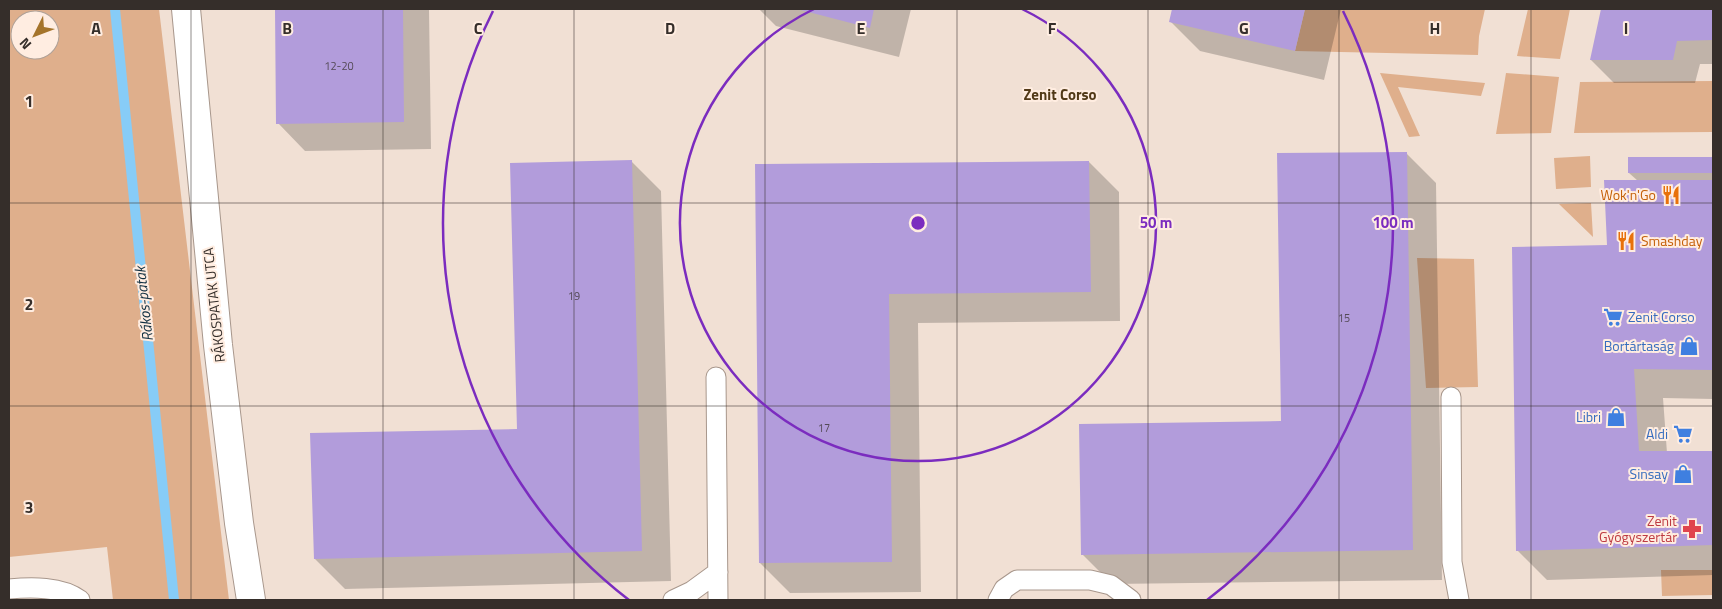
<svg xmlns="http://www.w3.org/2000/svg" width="1722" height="609" font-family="'Titillium Web',sans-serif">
<rect width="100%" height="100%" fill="#f1e0d4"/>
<path fill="#dfaf8c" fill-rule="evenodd" d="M9,9H159L229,600H113L107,547L9,557ZM20,20H50V50H20Z
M1305,9H1485L1479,36L1478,55L1295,51Z
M1528,9H1570L1560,59L1517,56Z
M1380,73L1485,83L1481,96L1398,87L1420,136L1409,137Z
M1506,73L1559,77L1551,133L1496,134Z
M1713,81V132L1574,133L1580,82Z
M1590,156L1591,187L1556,189L1554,158Z
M1591,203L1593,237L1559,204Z
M1417,258L1474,259L1478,387L1426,388Z
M1661,570H1713V595L1662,596Z"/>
<path fill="#0003" d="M276,9H429L431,149L305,151L278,123Z
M759,9H911L899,57L776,26Z
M1173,9H1341L1324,80L1200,51L1170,21Z
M1602,9H1713V64H1700L1695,83H1614L1591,60Z
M1406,153L1436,183L1442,580L1112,584L1082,554L1283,422Z
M1629,158H1713V399L1663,398L1667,453H1713V575L1547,580L1517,550L1608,246L1638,181L1629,173Z
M631,161L661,191L671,581L345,589L315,559L518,430Z
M1089,162L1119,192L1120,321L918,323L921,592L790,593L760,563L756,165Z"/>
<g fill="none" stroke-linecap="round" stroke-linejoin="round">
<path stroke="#87ccf7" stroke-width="10" d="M115,9L174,600"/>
</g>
<path fill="#b29cdb" d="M275,9H403L404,122L276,124Z
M797,9H874L870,28Z
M1172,9H1305L1295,51L1169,22Z
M1601,9H1713V40L1677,41L1673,60H1590Z
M1407,152L1413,550L1081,555L1079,424L1281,421L1277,153Z
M1628,157H1713V173H1628Z
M632,160L642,551L314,559L310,433L517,429L510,163Z
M1089,161L1091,292L889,294L892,562L759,563L755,164Z
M1604,180H1713V370L1634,369L1639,451H1713V545L1516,551L1512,247L1607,245Z"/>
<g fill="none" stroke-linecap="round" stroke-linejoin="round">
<g stroke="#a8978c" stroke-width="21">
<path id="lane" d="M716,377L718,600
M1451,397L1452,562L1459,600
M9,589C31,587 61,586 80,600
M673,600L692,591L718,572
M998,600L1004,589L1017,580H1090L1111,585L1131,600"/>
</g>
<g stroke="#a8978c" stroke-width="30">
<path id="secondary" d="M186,9L218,345L239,523L251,600"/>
</g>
<use href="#lane" stroke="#fff" stroke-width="19"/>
<use href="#secondary" stroke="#fff" stroke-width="28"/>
</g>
<path fill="none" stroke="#352e2a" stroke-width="1" stroke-opacity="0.55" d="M191,9V600M383,9V600M574,9V600M765,9V600M957,9V600M1148,9V600M1339,9V600M1531,9V600M9,203H1713M9,406H1713"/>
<g fill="none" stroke="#7b2cbf" stroke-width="2.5">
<path d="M1022 9A238 238 0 1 1 814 9"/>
<path d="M629 600A475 475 0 0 1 493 11M1343 11A475 475 0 0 1 1207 600"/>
</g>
<defs>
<g id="restaurant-bare" transform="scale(1.5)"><path d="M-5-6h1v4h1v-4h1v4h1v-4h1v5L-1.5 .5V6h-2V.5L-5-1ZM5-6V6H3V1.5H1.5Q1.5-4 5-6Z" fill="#e8710a" stroke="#ffede1" stroke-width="2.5" paint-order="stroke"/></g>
<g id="supermarket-bare" transform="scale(1.5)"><path d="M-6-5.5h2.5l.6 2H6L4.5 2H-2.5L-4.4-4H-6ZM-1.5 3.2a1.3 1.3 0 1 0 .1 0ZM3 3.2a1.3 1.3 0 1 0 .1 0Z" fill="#3f7fe0" stroke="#ffede1" stroke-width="2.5" paint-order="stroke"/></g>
<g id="shop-bare" transform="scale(1.5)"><path d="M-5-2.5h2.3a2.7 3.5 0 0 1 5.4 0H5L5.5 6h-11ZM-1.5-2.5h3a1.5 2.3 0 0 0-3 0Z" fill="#3f7fe0" stroke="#ffede1" stroke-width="2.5" paint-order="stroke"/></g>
<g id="pharmacy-bare" transform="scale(1.5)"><path d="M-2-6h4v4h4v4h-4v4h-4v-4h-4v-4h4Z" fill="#e0444e" stroke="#ffede1" stroke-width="2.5" paint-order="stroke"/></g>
</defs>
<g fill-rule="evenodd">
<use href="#restaurant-bare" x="1671" y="195"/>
<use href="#restaurant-bare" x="1626" y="241"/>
<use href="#supermarket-bare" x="1613" y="317"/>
<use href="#shop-bare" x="1689" y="346"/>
<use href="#shop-bare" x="1616" y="417"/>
<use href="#supermarket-bare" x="1683" y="434"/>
<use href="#shop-bare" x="1683" y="474"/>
<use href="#pharmacy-bare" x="1692" y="529"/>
</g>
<g text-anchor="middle" stroke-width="4" stroke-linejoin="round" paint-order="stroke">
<g font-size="11" fill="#544a56">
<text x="339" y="70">12-20</text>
<text x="574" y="300">19</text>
<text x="1344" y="322">15</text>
<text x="824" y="432">17</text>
</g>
<g font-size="14" fill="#c56008" stroke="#ffede1" text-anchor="end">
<text x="1656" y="200">Wok'n'Go</text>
<text x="1641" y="246" text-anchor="start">Smashday</text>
</g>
<g font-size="14" fill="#352e2a" stroke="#ffede1">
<text transform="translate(214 305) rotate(-96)" y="5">RÁKOSPATAK UTCA</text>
</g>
<g font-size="14" fill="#366cbe" stroke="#ffede1" text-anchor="end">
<text x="1628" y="322" text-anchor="start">Zenit Corso</text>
<text x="1674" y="351">Bortártaság</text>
<text x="1601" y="422">Libri</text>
<text x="1668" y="439">Aldi</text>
<text x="1668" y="479">Sinsay</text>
</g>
<g font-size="14" fill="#be3a42" stroke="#ffede1" text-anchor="end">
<text x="1677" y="526">Zenit<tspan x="1677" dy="16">Gyógyszertár</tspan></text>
</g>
<g font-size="15" font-weight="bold" fill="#513917" stroke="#ffede1">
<text x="1060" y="100">Zenit Corso</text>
</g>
<g font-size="15" font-style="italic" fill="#102f41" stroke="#ffede1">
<text transform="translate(144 304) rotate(-96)" y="5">Rákos-patak</text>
</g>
</g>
<g font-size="16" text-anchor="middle" font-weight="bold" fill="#352e2a" stroke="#ffede1" stroke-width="4" stroke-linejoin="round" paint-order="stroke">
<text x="96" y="34">A</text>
<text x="287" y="34">B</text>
<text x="478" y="34">C</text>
<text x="670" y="34">D</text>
<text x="861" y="34">E</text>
<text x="1052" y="34">F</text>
<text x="1244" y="34">G</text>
<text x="1435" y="34">H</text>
<text x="1626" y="34">I</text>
<text x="29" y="107">1</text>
<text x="29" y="310">2</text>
<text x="29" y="513">3</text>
</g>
<circle cx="918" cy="223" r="8" fill="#7b2cbf" stroke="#ffede1" stroke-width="2.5"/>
<g font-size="15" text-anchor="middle" font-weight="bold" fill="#7b2cbf" stroke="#ffede1" stroke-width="4" stroke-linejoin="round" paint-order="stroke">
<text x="1156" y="228">50 m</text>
<text x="1393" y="228">100 m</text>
</g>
<rect width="1722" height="609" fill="none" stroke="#352e2a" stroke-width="20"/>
<g transform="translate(35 35) rotate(228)"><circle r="24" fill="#ffede1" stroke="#aea198"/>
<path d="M0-4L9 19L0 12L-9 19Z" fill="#a5742a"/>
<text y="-8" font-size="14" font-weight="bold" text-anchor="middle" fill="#352e2a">N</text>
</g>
</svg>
